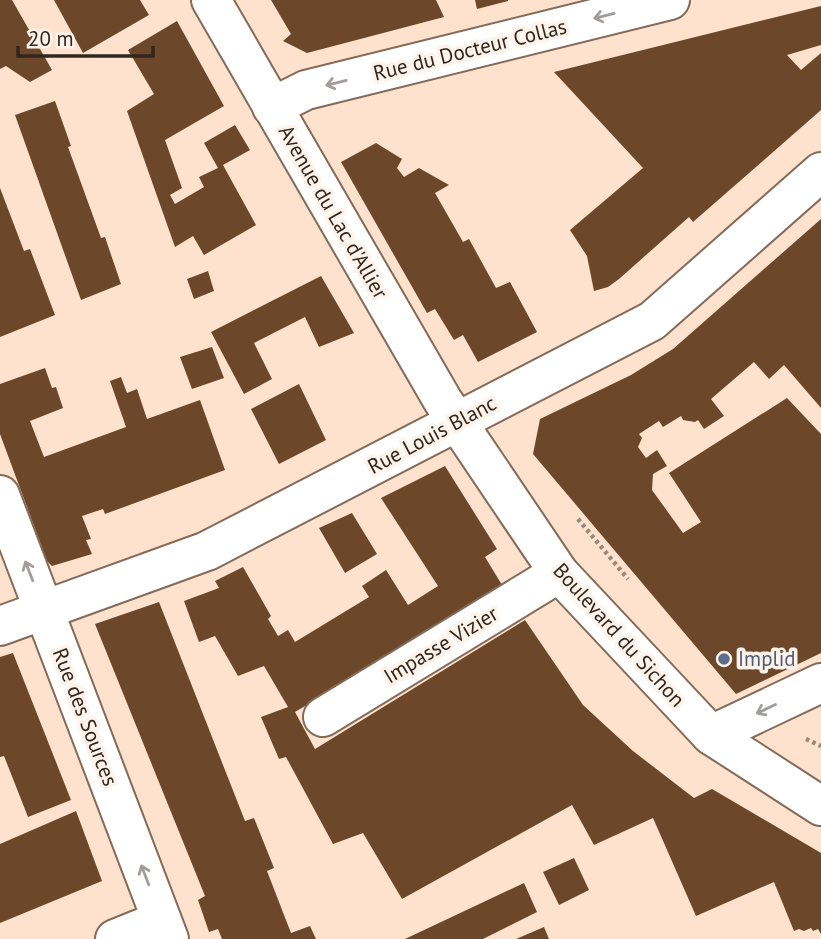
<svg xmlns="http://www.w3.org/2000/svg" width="821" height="939" font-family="'PT Sans',sans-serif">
<rect width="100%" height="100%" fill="#fee2cd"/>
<path fill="#6d4729" d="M0,0H12L52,70L30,82L6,66L0,69Z
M54,0H140L149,15L83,53Z
M271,0H436L444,17L307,53L283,41L291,34Z
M475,0H508V1L477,9Z
M821,6V45L787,55L801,70L821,53V110L693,222L689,217L619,279L608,287L594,291L587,256L570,230L643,168L554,72Z
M177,21L224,106L165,140L182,188L170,195L175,204L204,187L199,177L218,168L204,143L235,125L250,150L223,165L256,225L204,255L193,236L175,247L127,111L154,94L128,50Z
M55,101L71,146L68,147L101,238L105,237L121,284L81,300L15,115Z
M376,143L402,159L397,168L404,177L419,168L449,185L435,193L463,242L469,239L496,288L510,282L537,332L478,362L463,335L454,340L435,309L427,313L341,162Z
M0,188L24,251L30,249L55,315L0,337Z
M821,219V408L784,365L769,379L754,362L711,399L724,416L704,429L698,420L695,422L683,420L681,416L663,427L659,421L639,434L642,438L638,447L646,458L657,450L667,466L653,474L652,490L683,533L701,522L669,473L787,398L821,434V653L736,694L533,454L540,419L631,375L673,349Z
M208,271L214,291L194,299L187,279Z
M321,276L354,333L319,347L305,317L254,343L272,379L244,394L211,332Z
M212,347L224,378L192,389L180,357Z
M45,368L52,388L56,387L63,408L30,421L44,457L126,427L110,381L121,377L127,393L137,389L147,419L200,400L225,470L105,514L103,509L82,516L91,539L86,540L92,554L52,566L47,561L0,434V384Z
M299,384L326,440L279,464L251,409Z
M445,466L497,549L485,557L502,585L428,633L295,712L315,749L525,620L583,705L633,751L694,798L712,789L821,853V934L818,929L813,931L811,928L804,931L799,929L794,931L774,882L696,916L653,818L594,845L572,805L402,899L363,833L333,844L286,757L279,759L261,717L288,707L264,666L238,676L215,636L199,642L184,601L219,588L215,581L243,567L271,616L268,619L278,636L288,630L295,642L369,597L362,586L386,570L408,605L438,586L381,498Z
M352,513L377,554L345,573L319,528Z
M159,602L245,821L254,818L274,868L267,871L291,933L310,926L316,939H222L218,929L209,932L198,900L205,896L95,624Z
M13,653L71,800L28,817L4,756L0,757V657Z
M76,811L102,881L0,923V844Z
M574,858L589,890L559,905L543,872Z
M524,883L537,912L483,939H405Z
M544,927L549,939H516Z"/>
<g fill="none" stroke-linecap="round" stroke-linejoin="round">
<g stroke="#846b59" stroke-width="42">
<path id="minor" d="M272,107L306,90L670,0
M0,495L169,939
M323,717L559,573
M711,735L821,683
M115,939L162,920"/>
</g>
<g stroke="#846b59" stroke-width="42">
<path id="tertiary" d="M211,0L443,401L559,573L711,735L821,806
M0,626L207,551L652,321L821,172"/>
</g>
<path stroke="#9b8879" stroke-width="4.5" stroke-dasharray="3.5 3.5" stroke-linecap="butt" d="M578,519L628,579
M806,739L821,746"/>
<use href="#minor" stroke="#fff" stroke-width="38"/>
<use href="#tertiary" stroke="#fff" stroke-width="38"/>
</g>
<defs><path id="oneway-shaft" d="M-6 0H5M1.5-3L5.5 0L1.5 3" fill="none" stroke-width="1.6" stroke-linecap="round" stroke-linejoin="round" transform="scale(1.75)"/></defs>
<g stroke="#a29d9a">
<use href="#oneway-shaft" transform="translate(604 16) rotate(166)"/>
<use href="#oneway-shaft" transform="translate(336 83) rotate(166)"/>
<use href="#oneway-shaft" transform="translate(29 571) rotate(-111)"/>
<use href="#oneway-shaft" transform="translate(766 709) rotate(155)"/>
<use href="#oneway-shaft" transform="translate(145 875) rotate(-111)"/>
</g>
<circle fill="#5c6f8a" stroke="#fef3ea" stroke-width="2.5" cx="724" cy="659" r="7"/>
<g text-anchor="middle" stroke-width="7" stroke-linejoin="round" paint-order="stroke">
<g font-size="21" fill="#30261e" stroke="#fef3ea">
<text transform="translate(470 50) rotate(-14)" y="7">Rue du Docteur Collas</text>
<text transform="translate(333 212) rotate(60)" y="7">Avenue du Lac d'Allier</text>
<text transform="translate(432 435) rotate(-28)" y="7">Rue Louis Blanc</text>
<text transform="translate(619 635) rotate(48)" y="7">Boulevard du Sichon</text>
<text transform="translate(441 645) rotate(-31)" y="7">Impasse Vizier</text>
<text transform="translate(85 717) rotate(69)" y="7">Rue des Sources</text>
</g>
<g font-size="21" fill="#4e5e75" stroke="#fef3ea" text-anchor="start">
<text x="738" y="666">Implid</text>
</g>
</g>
<path d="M18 46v10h135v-10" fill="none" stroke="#30261e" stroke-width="3.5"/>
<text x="28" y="46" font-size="21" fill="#30261e" stroke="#fef3ea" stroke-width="5" paint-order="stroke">20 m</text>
</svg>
